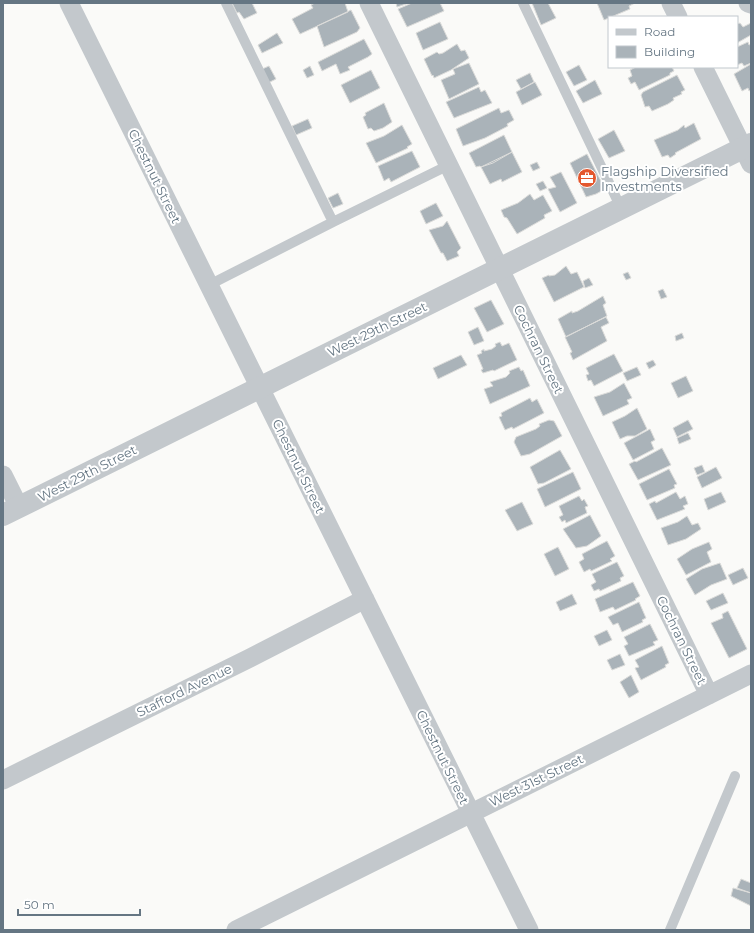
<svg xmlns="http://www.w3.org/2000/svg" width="754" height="933" font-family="Montserrat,sans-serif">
<rect width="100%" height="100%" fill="#fafaf8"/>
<path fill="#aab3b9" stroke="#dcdcda" d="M232,3H252L257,13L244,19L239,12L237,13Z
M315,3H345L348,12L300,34L292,19L313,8L311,5Z
M396,3H409L397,7Z
M412,3H440L444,11L407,27L398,9Z
M532,3H548L556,18L541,25Z
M597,3H635L629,6L630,9L604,20Z
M351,10L360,28L357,32L324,47L317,26Z
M440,22L448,39L423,50L416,33Z
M740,23L743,27L751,23V35L737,43V24Z
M277,33L283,43L262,53L258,45Z
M364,39L372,54L368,57L348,67L350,70L340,74L336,64L322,71L318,62Z
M748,42L749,45L751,44V63L744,66L742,63L737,65V47Z
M457,44L461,51L465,50L469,58L451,70L434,78L433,75L432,76L424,59L437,52L439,54L443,53Z
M469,63L479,84L449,99L441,80L455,74L453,69Z
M751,64V90L749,91L748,88L742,91L734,74Z
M579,65L587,80L574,86L566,72Z
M269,66L276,79L266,84L260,70Z
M310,66L314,75L307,78L303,70Z
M636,67H672L674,71L670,73V75L639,90L635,82L631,84L628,78L632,76L630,70Z
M371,70L380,88L350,103L341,85Z
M530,73L534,82L521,89L516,80Z
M677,75L685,90L681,92L682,94L673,98L674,100L668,104L652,111L649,106L645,107L641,95L643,92Z
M595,80L602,94L583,103L576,91Z
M535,82L542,95L522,105L516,92Z
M479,87L481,92L485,90L492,103L454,118L446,102Z
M384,103L392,122L383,128L374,131L371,128L368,129L363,117L366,115L365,113Z
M499,108L501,113L509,110L514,120L507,124L508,126L485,138L463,146L456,129Z
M308,119L312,128L296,135L292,126Z
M694,123L701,139L675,153L676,154L670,158L668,155L662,157L654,140L678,130L684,125L685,128Z
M402,125L412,144L407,147L408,148L376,163L366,143L384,136Z
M614,130L625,151L609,158L598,139Z
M504,135L512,152L493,163L481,167L480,166L476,167L469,153Z
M412,151L420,167L391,182L389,178L384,181L378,166Z
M512,152L522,172L502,182L501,179L490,184L481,167Z
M587,154L605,189L596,194L586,197L570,163Z
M537,162L540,168L533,171L530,165Z
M561,172L577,203L560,212L548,189L556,187L550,177Z
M543,181L547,188L540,191L536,184Z
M338,193L343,204L333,208L328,198Z
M530,194L534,200L543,195L552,211L544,215L545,218L517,234L507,218L504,217L501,210L518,203Z
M436,203L443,216L426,224L420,211Z
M447,221L461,248L457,252L459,256L447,261L443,253H441L429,230L443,226Z
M566,266L571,274L577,272L584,287L554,302L542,278L549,275V276L555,275Z
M628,272L631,278L626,280L623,274Z
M589,278L593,285L585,288L583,281Z
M663,289L667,297L661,299L658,291Z
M603,296L606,303L603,305L607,316L566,337L558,319L572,311V313L578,311Z
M491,300L504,324L487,332L474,308Z
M606,317L609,323L601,327L607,341L573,360L570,353L572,352L565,337Z
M478,327L484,341L474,345L468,332Z
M682,333L684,338L676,341L675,336Z
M500,342L502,346L509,343L517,360L494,371L493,370L483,373L481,370L483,369L477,355L482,353L481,351L484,349V351L492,349L496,346L495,344Z
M614,354L623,371L594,386L591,380L588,381L586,375L589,374L586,368Z
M461,355L467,365L438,379L433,368Z
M653,360L656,365L649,369L646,363Z
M519,367L521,371L523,370L530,386L490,404L484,389L493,386L490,382L506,377L510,373L509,371Z
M637,367L641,375L627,381L623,373Z
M686,376L693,391L678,398L671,383Z
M624,383L632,398L627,400L629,404L603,416L594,397L610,392Z
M530,398L532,402L537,399L544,413L513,429L512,427L505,430L499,417L502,416L501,413Z
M637,408L647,429L635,436H627L620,439L612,422L625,416Z
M549,420L554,421L562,436L530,454L521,456L514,442L516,437L536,429L540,426L539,424Z
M688,420L693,429L677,437L673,428Z
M650,429L655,440L651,442L654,449L633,460L624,443Z
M688,433L691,439L679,444L677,438Z
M662,448L671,465L638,480L629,464L635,461L636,462Z
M560,450L571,469L544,483L538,484L530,467Z
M702,465L705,472L697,475L694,468Z
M716,467L722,478L702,488L697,477Z
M669,469L677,484L674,485L675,488L647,500L639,484Z
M573,472L581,489L545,507L537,489Z
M676,492L680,499L685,496L688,504L683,506L685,509L657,520L649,504L655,501L656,503Z
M721,492L726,502L708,510L704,499Z
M579,496L582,501L584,499L588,506L585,507L587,513L566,523L565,520L562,522L559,517L563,515L559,506Z
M522,502L533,524L517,531L505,510Z
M590,515L601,536L587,546L576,548L563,529Z
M687,516L692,525L698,523L701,529L686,539L668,545L661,528L678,522Z
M607,541L615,556L610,559L612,561L591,571L590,569L584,572L579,562L584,559L582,554Z
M709,542L712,549L707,552L711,562L686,575L677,559L692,549Z
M558,547L569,569L555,576L544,554Z
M617,562L624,576L620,578L621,581L600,591L599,589L594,591L591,585L596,582L592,574Z
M720,563L727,579L711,585L695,595L686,579L702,569Z
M743,568L748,578L733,585L728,575Z
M633,582L640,596L635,599L636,600L615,610L613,607L600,612L595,599Z
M723,593L728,603L711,610L706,601Z
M572,594L577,604L560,611L556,602Z
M639,602L646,618L642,620L643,622L622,632L618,623L613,625L608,617Z
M728,611L747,649L729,658L711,623L723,618L722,614Z
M650,624L658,640L653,642L655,645L629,656L624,646L628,644L624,637Z
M607,630L612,640L599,646L594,636Z
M662,646L669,663L665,665L666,667L641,680L635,668L639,667L635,660Z
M620,654L625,665L612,670L607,660Z
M631,675L639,692L629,698L620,682Z
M741,879L751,883V893L737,888Z
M733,888L751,893V906L731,896Z"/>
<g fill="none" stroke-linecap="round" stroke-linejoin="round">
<path stroke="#c3c8cc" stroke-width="10" d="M523,3L621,208
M333,222L449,165
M209,285L333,222L226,3
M670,930L735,776"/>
<path stroke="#c3c8cc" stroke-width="19" d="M69,3L529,930
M369,3L709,695
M671,3L678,17
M748,3L751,4
M703,67L751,164
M3,475L19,507
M3,780L250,658L365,599
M236,930L751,674"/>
<path stroke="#c3c8cc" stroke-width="22" d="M3,515L751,144"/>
</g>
<defs>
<g id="office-disc" transform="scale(1)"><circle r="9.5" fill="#e4572e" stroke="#fff"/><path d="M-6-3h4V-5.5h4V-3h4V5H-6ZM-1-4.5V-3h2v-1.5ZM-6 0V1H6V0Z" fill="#fff"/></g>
</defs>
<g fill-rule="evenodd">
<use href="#office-disc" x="587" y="178"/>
</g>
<g text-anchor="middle" stroke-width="4" stroke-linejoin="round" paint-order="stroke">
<g font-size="13" fill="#657683" stroke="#fff" text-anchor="start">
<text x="601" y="176">Flagship Diversified<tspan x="601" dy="15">Investments</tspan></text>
</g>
<g font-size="13" fill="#657683" stroke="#fff">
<text transform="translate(155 176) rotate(64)" y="5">Chestnut Street</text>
<text transform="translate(377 329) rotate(-26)" y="5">West 29th Street</text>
<text transform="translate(539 349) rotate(64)" y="5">Cochran Street</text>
<text transform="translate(299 466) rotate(64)" y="5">Chestnut Street</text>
<text transform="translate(87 473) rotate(-27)" y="5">West 29th Street</text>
<text transform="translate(682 640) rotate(64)" y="5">Cochran Street</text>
<text transform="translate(184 690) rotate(-26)" y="5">Stafford Avenue</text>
<text transform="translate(443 757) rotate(64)" y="5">Chestnut Street</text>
<text transform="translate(536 780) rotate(-26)" y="5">West 31st Street</text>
</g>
</g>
<rect width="754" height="933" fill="none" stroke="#657683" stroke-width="8"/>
<rect x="608" y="16" width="130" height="52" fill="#ffffff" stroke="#c1c8cd"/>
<rect x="616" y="29" width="20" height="6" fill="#c3c8cc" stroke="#c1c8cd"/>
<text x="644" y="36" font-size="12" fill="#657683">Road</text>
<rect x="616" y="46" width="20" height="12" fill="#aab3b9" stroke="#c1c8cd"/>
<text x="644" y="56" font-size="12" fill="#657683">Building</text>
<path d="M18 909v6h122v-6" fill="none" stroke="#657683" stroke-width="2"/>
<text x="24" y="909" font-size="12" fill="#657683" stroke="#ffffff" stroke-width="3" paint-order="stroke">50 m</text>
</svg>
